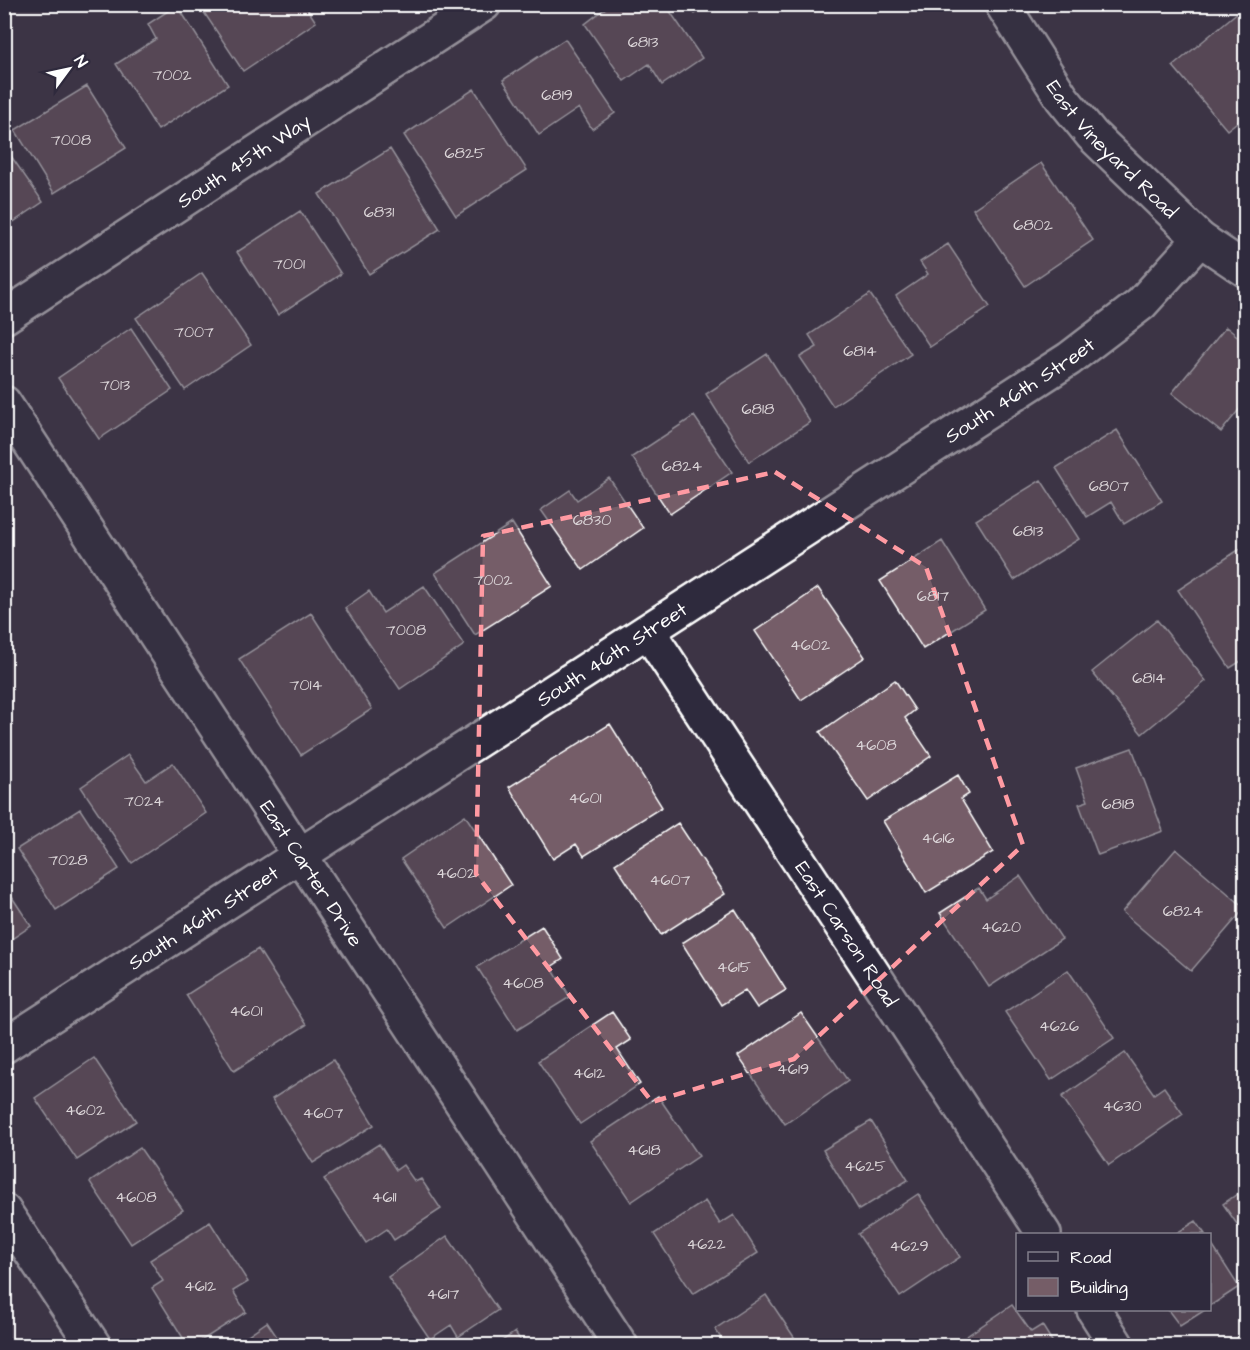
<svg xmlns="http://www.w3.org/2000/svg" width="1250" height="1350" font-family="'Architects Daughter',sans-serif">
<rect width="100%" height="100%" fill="#3d3445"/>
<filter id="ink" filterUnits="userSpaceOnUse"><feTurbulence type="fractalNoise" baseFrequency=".0167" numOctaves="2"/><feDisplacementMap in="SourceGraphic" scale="12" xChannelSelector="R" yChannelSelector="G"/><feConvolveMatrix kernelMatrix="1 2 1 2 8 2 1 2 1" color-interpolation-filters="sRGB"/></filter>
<g filter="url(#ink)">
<path fill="#755d67" stroke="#fff" stroke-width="1.5" d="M213,4H304L316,22L243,71L203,11Z
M611,4H665L702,58L662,85L649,64L624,81L585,24Z
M686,4H705L695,14Z
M177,5L228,85L158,130L116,64L156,39L148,24Z
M1245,6L1246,115L1227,130L1173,66Z
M565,39L615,113L592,129L579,108L539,135L503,80Z
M87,86L126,148L54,193L15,130Z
M474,89L527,170L456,216L404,135Z
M4,146L43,202L9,225L4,218Z
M390,149L440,229L369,274L319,194Z
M1041,163L1093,240L1025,286L973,209Z
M300,211L341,274L278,315L237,252Z
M948,244L990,307L930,347L896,296L928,274L920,262Z
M202,273L251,345L185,390L136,318Z
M870,294L911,354L833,406L800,357L817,347L809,335Z
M1226,327L1246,343V401L1221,432L1172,393Z
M131,328L172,390L99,439L58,378Z
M767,354L810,422L749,462L706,394Z
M694,416L732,472L670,514L632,457Z
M1117,430L1162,501L1124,524L1111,502L1087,517L1056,468Z
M609,478L643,528L583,570L541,510L570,490L577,500Z
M1041,480L1079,539L1014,580L976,520Z
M512,523L552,586L475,635L435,573Z
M942,541L985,610L923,649L880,581Z
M1246,545V658L1230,668L1178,590Z
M424,586L464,645L400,689L345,608L369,591L383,613Z
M818,588L865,657L801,700L755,631Z
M311,613L372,709L301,755L239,659Z
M1157,620L1206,681L1142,734L1092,672Z
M895,680L915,710L905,718L931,756L868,801L820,732Z
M610,724L662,807L584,856L576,844L553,859L509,787Z
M1132,748L1163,831L1098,855L1079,804L1088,801L1076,768Z
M128,755L146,781L173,763L206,813L132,863L81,787Z
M958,775L969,794L961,799L993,852L926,893L883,821Z
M80,809L119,869L56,910L17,849Z
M465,815L511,885L447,928L401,859Z
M678,823L725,894L661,935L615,864Z
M1176,849L1245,908L1191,971L1122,912Z
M1020,876L1062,939L989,987L940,913L979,888L986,899Z
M4,885L31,926L4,944Z
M735,909L786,990L757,1008L745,990L721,1005L682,943Z
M542,926L563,959L551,967L570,997L517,1030L477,967Z
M258,949L306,1025L234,1071L186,995Z
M1068,970L1114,1038L1051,1080L1005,1012Z
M612,1012L631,1040L617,1049L640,1084L580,1124L538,1061Z
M801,1013L848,1081L785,1124L738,1056Z
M1125,1053L1154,1094L1164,1087L1183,1114L1109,1165L1062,1097Z
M94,1058L136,1121L77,1160L35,1098Z
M333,1060L374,1125L313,1163L272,1099Z
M658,1096L699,1156L631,1202L590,1141Z
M871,1121L908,1180L859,1210L823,1150Z
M379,1144L396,1170L403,1165L415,1182L421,1179L441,1209L394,1240L387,1229L366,1243L324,1179Z
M140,1148L183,1210L131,1244L90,1182Z
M1246,1188V1237L1223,1204Z
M918,1194L960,1257L900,1297L858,1234Z
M705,1201L720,1224L734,1215L758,1253L693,1294L654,1234Z
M1196,1221L1205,1234H1175Z
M210,1222L248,1282L233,1291L246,1312L193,1346H188L152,1288L163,1281L150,1260Z
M447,1236L498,1310L458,1337L451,1325L430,1339L388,1277Z
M1210,1242L1239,1287L1210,1306Z
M766,1295L800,1346H726L715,1329Z
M1012,1305L1031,1332L1042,1325L1055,1346H964L961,1340Z
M1168,1310H1205L1180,1326Z
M267,1322L283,1346H232Z
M515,1332L524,1346H495Z"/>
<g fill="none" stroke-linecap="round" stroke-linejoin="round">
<g stroke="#fff" stroke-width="38">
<g id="minor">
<path id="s1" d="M1002,4L1062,98L1092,135L1200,239L1246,270"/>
<path id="s2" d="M4,317L484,4"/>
<path id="s3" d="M4,403L621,1346"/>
<path id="s4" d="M648,631L1044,1234"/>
<path id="s5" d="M4,1046L1069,359L1141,304L1200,239"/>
<path d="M4,1211L94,1346"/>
<path d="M1094,1310L1117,1346"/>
</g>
</g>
<use href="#minor" stroke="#2f2a3d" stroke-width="33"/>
</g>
</g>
<path d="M0 0H1250V1350H0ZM775,472L926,567L1023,845L794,1059L652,1102L476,874L483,536Z" fill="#3d3445" fill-opacity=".55" fill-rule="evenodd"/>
<path fill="none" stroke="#ff9aa2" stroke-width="4.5" stroke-dasharray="12 8" stroke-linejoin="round" d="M775,472L926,567L1023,845L794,1059L652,1102L476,874L483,536Z"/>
<g text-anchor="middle" stroke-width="5" stroke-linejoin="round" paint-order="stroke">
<g font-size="16" fill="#dcd6d9">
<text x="643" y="47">6813</text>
<text x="172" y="80">7002</text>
<text x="557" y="100">6819</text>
<text x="71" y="145">7008</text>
<text x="465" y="158">6825</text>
<text x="379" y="217">6831</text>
<text x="1033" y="230">6802</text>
<text x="289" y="269">7001</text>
<text x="194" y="337">7007</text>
<text x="860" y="356">6814</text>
<text x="115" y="390">7013</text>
<text x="758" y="414">6818</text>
<text x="682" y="471">6824</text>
<text x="1109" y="491">6807</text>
<text x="592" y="525">6830</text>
<text x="1028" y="536">6813</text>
<text x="493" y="585">7002</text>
<text x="933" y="601">6817</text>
<text x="406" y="635">7008</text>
<text x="810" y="650">4602</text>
<text x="1149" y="683">6814</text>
<text x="306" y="690">7014</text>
<text x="876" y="750">4608</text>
<text x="585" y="803">4601</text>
<text x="144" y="806">7024</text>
<text x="1118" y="809">6818</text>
<text x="938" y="843">4616</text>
<text x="68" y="865">7028</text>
<text x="456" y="878">4602</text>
<text x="670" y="885">4607</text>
<text x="1183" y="916">6824</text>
<text x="1001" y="932">4620</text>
<text x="734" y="972">4615</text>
<text x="523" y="988">4608</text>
<text x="246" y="1016">4601</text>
<text x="1059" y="1031">4626</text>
<text x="793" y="1074">4619</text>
<text x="589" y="1078">4612</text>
<text x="1122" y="1111">4630</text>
<text x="85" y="1115">4602</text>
<text x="323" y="1118">4607</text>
<text x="644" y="1155">4618</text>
<text x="865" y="1171">4625</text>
<text x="136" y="1202">4608</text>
<text x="384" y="1202">4611</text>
<text x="706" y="1249">4622</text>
<text x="909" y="1251">4629</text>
<text x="200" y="1291">4612</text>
<text x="443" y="1299">4617</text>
</g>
<g font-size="20" fill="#fff" stroke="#2f2a3d">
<text dy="7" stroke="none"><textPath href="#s1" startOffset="183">East Vineyard Road</textPath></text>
<text dy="7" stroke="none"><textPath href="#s2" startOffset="286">South 45th Way</textPath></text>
<text dy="7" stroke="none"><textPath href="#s5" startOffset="1209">South 46th Street</textPath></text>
<text dy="7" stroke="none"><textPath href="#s5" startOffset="723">South 46th Street</textPath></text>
<text dy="7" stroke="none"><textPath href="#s3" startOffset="562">East Carter Drive</textPath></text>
<text dy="7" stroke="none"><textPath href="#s5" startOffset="237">South 46th Street</textPath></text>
<text dy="7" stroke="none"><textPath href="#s4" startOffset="362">East Carson Road</textPath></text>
</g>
</g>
<rect width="1250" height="1350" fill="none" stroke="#2f2a3d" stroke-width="24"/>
<rect x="12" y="12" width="1226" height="1326" fill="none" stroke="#fff" stroke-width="2" filter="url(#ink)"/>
<rect x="1016" y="1233" width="195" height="78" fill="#2f2a3d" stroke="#827f8b" stroke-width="1.5"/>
<rect x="1028" y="1252" width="30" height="9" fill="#2f2a3d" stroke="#827f8b" stroke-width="1.5"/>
<text x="1070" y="1263" font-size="18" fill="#ffffff">Road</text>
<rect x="1028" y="1278" width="30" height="18" fill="#755d67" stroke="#827f8b" stroke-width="1.5"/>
<text x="1070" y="1293" font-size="18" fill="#ffffff">Building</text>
<g transform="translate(69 69) rotate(57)" stroke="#2f2a3d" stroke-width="4.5" paint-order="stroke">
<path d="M0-4.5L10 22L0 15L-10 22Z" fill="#ffffff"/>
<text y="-9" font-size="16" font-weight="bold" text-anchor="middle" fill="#ffffff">N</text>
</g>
</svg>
